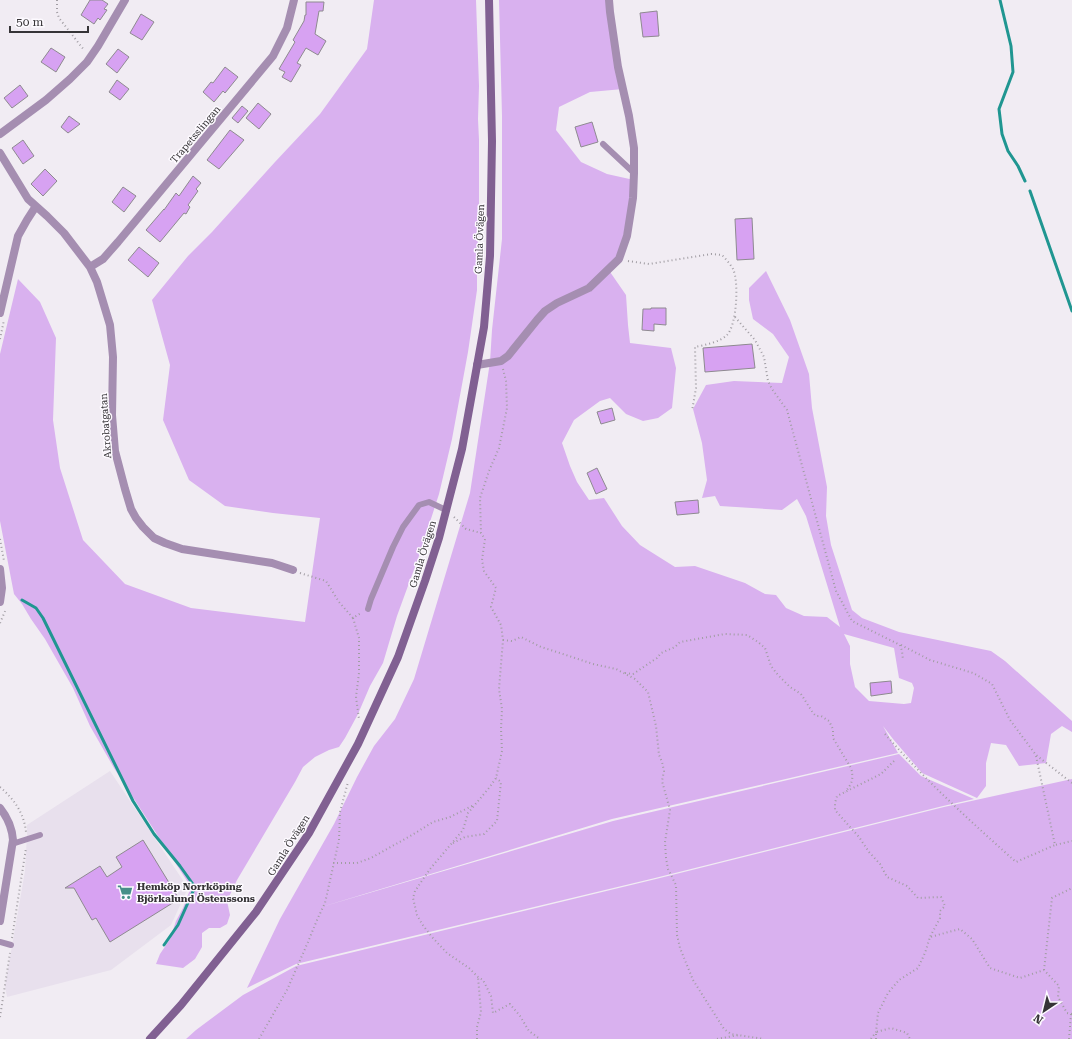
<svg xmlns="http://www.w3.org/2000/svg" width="1072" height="1039" font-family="'Roboto Serif',serif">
<rect width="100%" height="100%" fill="#f1ecf3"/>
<path fill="#e8e0ed" d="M110,771L188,888L171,925L111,970L7,997L5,986L25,871L27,835V825Z"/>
<path fill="#d9b1ef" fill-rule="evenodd" d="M374,0H476L479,86L478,119L479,140V222L477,254V290L468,352L452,439L439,494L420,553L397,616L383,663L370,686L358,714L345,738L339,747L329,750L315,757L303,767L295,782L237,880L227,901L230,915L227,924L220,928H209L202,933V947L195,959L183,968L156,964L160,954L170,939L176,921L183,908L191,887L114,768L90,726L73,688L45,639L31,619L22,604L14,594L0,521V354L18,279L40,302L56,338L53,420L60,468L83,540L125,584L191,608L305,622L320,518L273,513L225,506L189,480L163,420L170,365L152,300L188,256L212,232L275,162L320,114L367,49Z
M499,0H609L623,89L590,92L559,107L556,130L581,162L607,174L634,180L619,259L608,269L626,295L628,325L630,343L671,348L676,368L672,408L658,418L643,421L626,414L610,398L600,401L574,420L562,443L570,466L577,482L589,500L604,498L622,526L640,545L675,567L695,566L745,583L765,594L776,595L786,608L804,616L827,617L840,627L806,516L797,499L782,510L720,506L715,496L702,498L707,480L702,443L693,409L706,385L734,381L782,383L789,357L773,334L753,319L749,300V288L766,271L790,320L809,374L812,408L827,487L826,516L831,545L852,610L862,618L899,632L991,651L1005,661L1072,721V732L1062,726L1051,734L1046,763L1019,766L1006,745L991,743L986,763V786L977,798L922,773L893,739L883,726L898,753L612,819L318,908L613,821L899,754L921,776L974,799L943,806L655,878L296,964L247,988L280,919L334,824L357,777L374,746L395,719L414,679L470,493L490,362L492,330L502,239V116ZM844,634L894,648L899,678L912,683L914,688L911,703L904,704L869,701L855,687L850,664V646Z
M1072,779V1039H186L196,1030L243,995L296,966L656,879L944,807Z"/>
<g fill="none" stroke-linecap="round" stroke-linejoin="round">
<path stroke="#209691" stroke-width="3" d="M1000,0L1011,46L1013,72L999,109L1002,134L1008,151L1018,166L1025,181
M1030,191L1072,311
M22,600L36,608L43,618L133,801L154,834L180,866L195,887L178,925L164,945"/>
</g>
<path fill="#d7a2f2" stroke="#8e8a90" d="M90,0H102L108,4L104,9L107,10L100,20L98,18L94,24L81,15Z
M306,2H324L323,11H319L315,34L326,41L318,55L306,48L297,63L301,65L291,82L282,77L285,72L279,69L295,42L293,40L304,21L305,15H306Z
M657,11L659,36L643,37L640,13Z
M141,14L154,22L142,40L130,33Z
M51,48L65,57L56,72L41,62Z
M118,49L129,57L117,73L106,64Z
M225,67L238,77L225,93L223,91L214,102L203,92L211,82L213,83Z
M117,80L129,89L120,100L109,92Z
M20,85L28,96L12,108L4,98Z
M258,103L271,114L259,129L246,118Z
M242,106L248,111L238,123L232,118Z
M69,116L80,124L68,133L61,127Z
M592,122L598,142L581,147L575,127Z
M230,130L244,140L219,169L207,160Z
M23,140L34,156L23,164L12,148Z
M45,169L57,181L43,196L31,184Z
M193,176L201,183L196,189L198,191L188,205L190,207L186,214L184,213L160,242L146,230L164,209V210L176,193L179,196Z
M123,187L136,196L124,212L112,202Z
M752,218L754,259L737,260L735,219Z
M139,247L159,263L148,277L128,260Z
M651,308H666V325L654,324V331L642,330L643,309H651Z
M752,344L755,368L705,372L703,348Z
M612,408L615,420L601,424L597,412Z
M597,468L607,489L596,494L587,473Z
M698,500L699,513L677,515L675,502Z
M891,681L892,693L871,696L870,683Z
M143,840L179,899L110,942L96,918L92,920L74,888H65L100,866L107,877L122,867L116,857Z"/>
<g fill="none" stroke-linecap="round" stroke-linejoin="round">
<path stroke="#a19da3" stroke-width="2" stroke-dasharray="1 3" stroke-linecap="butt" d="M57,0V12L59,18L84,50
M628,261L649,264L711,254L722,255C726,259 730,264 733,269C739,281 737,325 727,335C720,342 705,345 695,347L696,388L692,411
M735,317L755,340L764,357L768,381L772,389L787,410L836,591L852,621L900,645L902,651L903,660
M0,339L4,320
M503,369L506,381L507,408L499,448L489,471L480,498L481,533L485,539L482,560L484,571L496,588L491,607L501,625L503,640L499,689L502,709L501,729L502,751L496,778L489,788L468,813L463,830L430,869L415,891L413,898L417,915L422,924L432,937L447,953L469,968L478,977L483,980L491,996L493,1013L510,1004L520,1016L529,1031L540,1039
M454,517L466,529L481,533
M0,539L4,561
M300,573L326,581L339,602L353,618L361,613
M353,618L359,638V673L356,697L359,719
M0,623L6,609
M503,640L512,641L521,637L541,647L560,653L593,664L616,669L635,679L648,692L656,726L659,755L662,762L664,771L662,781L670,810L665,842L666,858L668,869L676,885L677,935L680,948L693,980L724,1029L731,1034L764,1039
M901,645L930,660L973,673L992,684L1010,720L1036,755L1072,783
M625,673L633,674L657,658L661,653L675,647L680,642L725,634L747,635L758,642L765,648L771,666L778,675L790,687L801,694L813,713L816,716H821L829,721L833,729V738L851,768C854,779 852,784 845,792
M885,734C925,780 970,821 1016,862L1055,845
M1036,756L1055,845L1072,841
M894,761L881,774L837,796L835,803V810L859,837L869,852L880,864L887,877L907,886L918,898L941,897L945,906L940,911V918L930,937
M0,787C14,799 24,813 26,832
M453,843L465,837L484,834L497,821L501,782L496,778
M333,863H357L371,858L412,835L433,822L450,817L474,805
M12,938L26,848
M1044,970L1052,898L1072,888
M0,1017L10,953
M259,1039L287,990L308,942L317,920L325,903L339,840L340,812L348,782
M477,1039V1027L481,1012L478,977
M717,1039L739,1035
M871,1039L876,1032L878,1013L888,993L899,980L918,968L925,953L930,937L960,929L972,939L990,968L1020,978L1044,970L1059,986L1058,997L1067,1013L1072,1014
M876,1039V1032L891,1028L907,1033L910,1039
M1069,1039L1071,1014"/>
<path stroke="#a58eb1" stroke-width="6" d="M603,144L634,173
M368,609L371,599L393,547L403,527L419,505L429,502L446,510
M12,844L40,835
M0,942L11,945"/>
<path stroke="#a58eb1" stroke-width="8" d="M0,134L46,100L70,79L87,62L98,46L125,0
M0,153L28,199L47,216L64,233L90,267L97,282L110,325L113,357L112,415L115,451L125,489L131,509L136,518L143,527L154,538L165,543L182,549L272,563L293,570
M90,267L103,259L118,242L273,56L287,28L294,0
M0,313L18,236L27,220L36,206
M477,365L501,361L508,356L537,320L545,311L557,303L589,288L619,259L627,236L633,198L634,173V148L629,116L618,67L610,12L609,0
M0,569L2,588L0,602
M0,808C8,818 12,827 13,840L0,921"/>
<path stroke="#816092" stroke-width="8" d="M150,1039L181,1005L256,912L309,833L358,744L398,657L425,581L439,538L462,449L484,327L490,256L492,141L489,0"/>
</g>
<defs>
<g id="supermarket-bare" transform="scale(1.2)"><path d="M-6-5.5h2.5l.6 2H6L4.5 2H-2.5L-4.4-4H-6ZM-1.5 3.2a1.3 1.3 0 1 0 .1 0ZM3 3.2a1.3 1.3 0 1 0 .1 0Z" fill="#478e89" stroke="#fdfaff" stroke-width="2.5" paint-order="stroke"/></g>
</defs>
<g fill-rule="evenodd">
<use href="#supermarket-bare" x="125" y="892"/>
</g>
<g text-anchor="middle" stroke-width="3" stroke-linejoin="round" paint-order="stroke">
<g font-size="10" fill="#363437" stroke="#fdfaff">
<text transform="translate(195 134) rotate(-50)" y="4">Trapetsslingan</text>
<text transform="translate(479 239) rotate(-88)" y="4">Gamla Övägen</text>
<text transform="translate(105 426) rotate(-94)" y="4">Akrobatgatan</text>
<text transform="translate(422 554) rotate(-73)" y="4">Gamla Övägen</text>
<text transform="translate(288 845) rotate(-58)" y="4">Gamla Övägen</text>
</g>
<g font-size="10" font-weight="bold" fill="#363437" stroke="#fdfaff" text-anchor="start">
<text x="137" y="890">Hemköp Norrköping<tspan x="137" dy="12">Björkalund Östenssons</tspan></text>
</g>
</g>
<g transform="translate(1044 1011) rotate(215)" stroke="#fdfaff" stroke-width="3" paint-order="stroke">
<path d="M0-3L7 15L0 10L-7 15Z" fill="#363437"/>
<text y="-6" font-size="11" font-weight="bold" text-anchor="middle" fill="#363437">N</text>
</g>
<path d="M10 26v6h78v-6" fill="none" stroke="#363437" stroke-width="2"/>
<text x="16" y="26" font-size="12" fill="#363437" stroke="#fdfaff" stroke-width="3" paint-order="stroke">50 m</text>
</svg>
